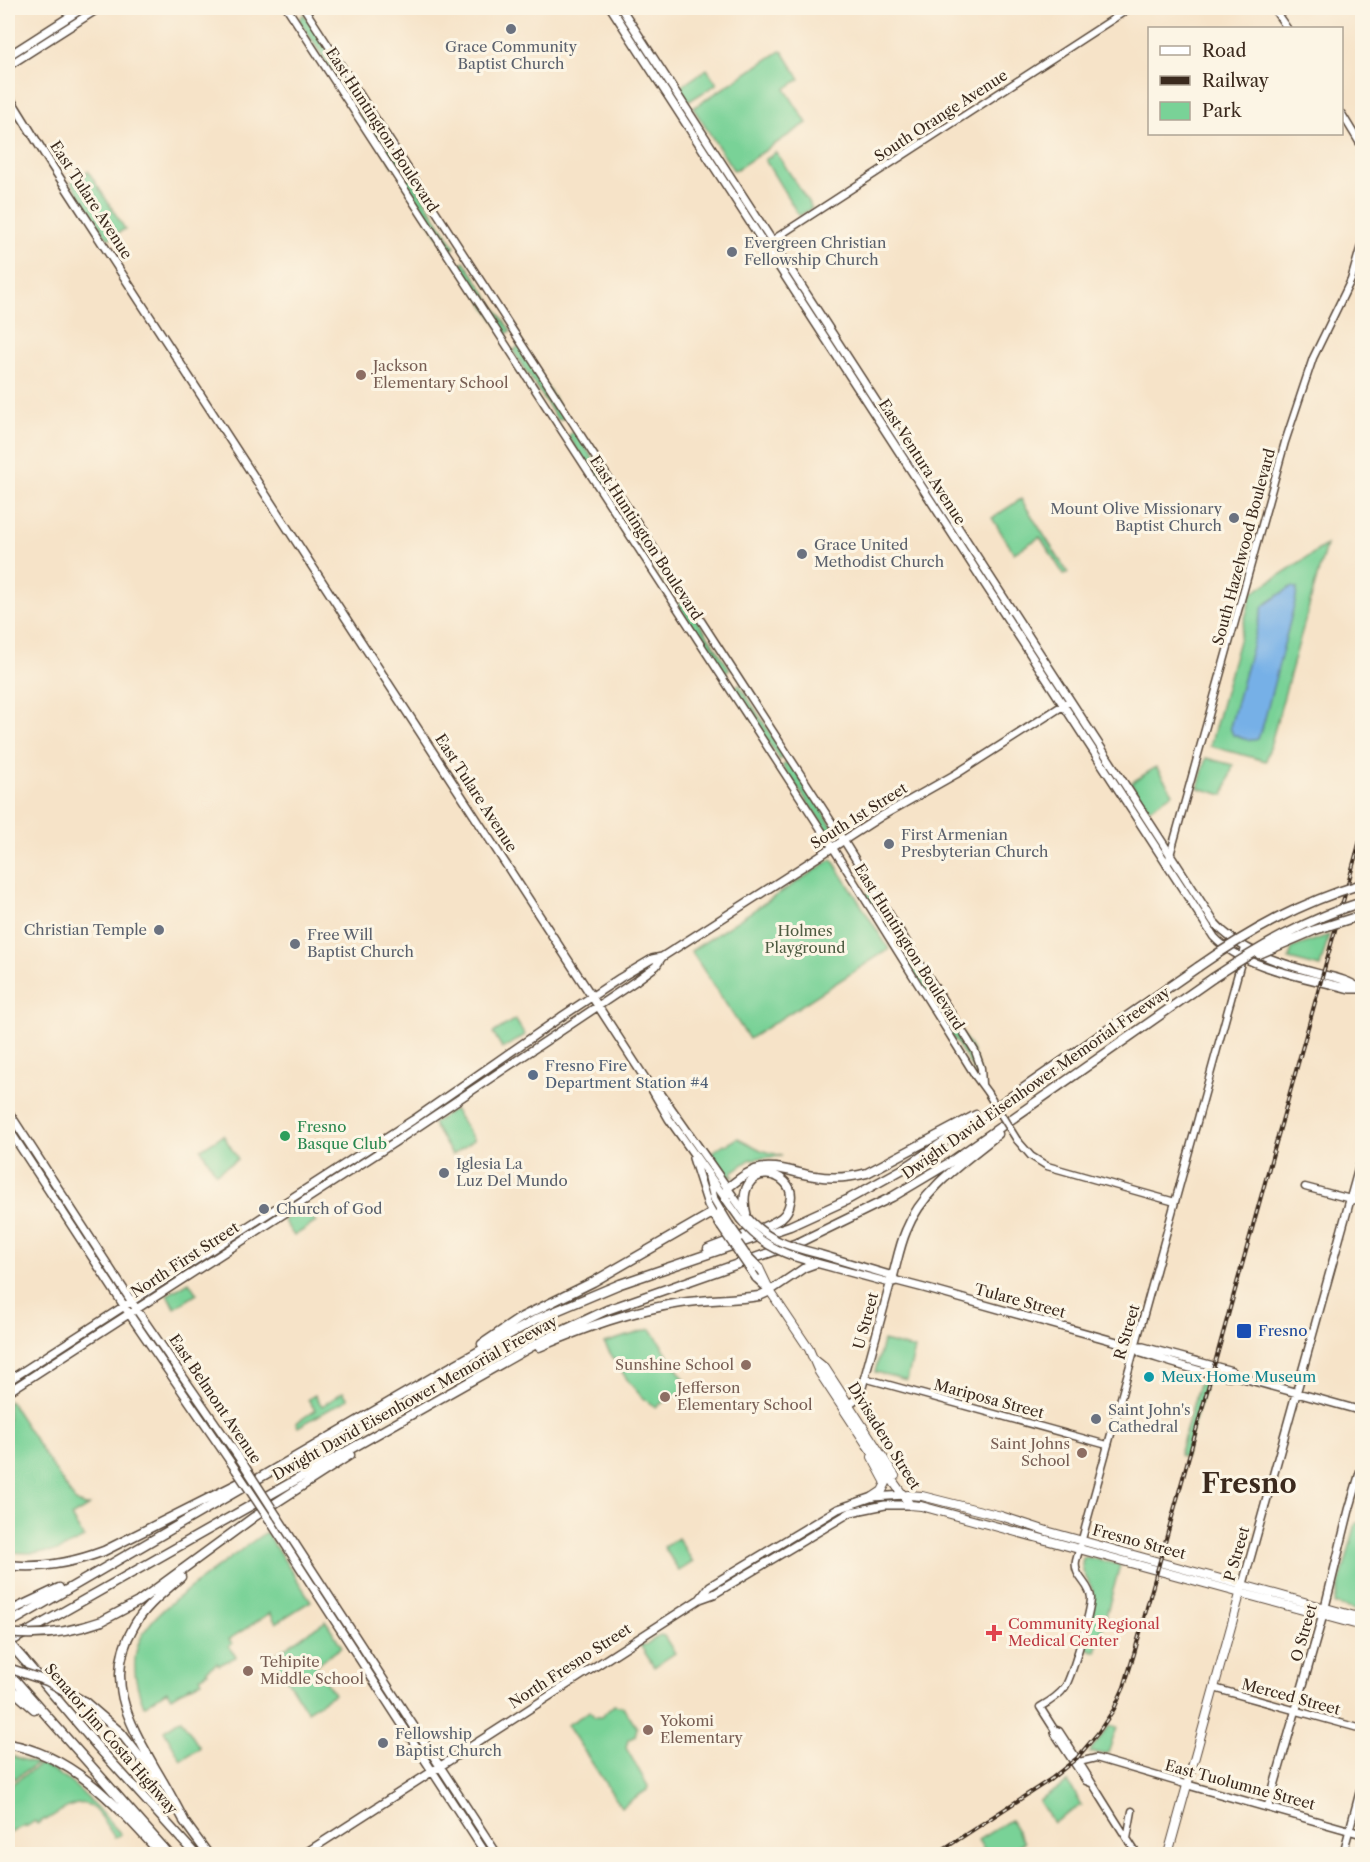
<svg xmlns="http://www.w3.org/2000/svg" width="1370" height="1862" font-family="'Libre Caslon Text',serif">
<rect width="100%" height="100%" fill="#fcf5e5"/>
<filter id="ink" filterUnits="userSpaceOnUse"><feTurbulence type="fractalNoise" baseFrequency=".0167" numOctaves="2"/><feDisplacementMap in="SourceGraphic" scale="12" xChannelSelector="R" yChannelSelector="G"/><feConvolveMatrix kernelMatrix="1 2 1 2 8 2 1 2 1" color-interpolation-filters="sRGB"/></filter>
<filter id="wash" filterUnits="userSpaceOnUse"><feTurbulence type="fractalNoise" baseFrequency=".008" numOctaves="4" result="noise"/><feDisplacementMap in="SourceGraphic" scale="24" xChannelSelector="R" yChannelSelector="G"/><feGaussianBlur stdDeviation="1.35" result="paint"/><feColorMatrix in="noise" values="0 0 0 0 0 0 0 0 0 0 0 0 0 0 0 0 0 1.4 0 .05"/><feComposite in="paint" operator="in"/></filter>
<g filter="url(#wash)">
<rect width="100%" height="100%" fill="#f6e3c8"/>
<path fill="#79d297" stroke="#5a7e5a" stroke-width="1.5" d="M304,14L348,80L342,85L340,84L299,20Z
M780,51L783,52L800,79L785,89L807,123L734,171L693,108Z
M707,69L717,84L691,100H688L679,88Z
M357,95L401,162L393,166L351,100Z
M776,152L812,208L799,216L765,160Z
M88,171L125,229L108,239L71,182Z
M410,177L455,247L450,251L447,250L404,183L405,180Z
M464,261L511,331L504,335L459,267Z
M519,346L522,347L565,416L560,420L557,419L513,351Z
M575,431L620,500L614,504L568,436Z
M1021,499L1068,573L1064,575L1040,537L1014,553L992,518Z
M630,515L675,585L669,589L623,520Z
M1326,545L1266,761L1210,746L1252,593Z
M684,600L730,669L724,674L678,605Z
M739,684L785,756L780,760L733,690Z
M1206,758L1233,765L1224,795L1198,788Z
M788,762H790L833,827L827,830L782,766Z
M1156,767L1173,793L1149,809L1131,783Z
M832,859L889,949L749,1039L691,951Z
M871,890L903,939L896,944L865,895Z
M1329,935L1320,967L1289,959L1292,948Z
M910,952L944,1006L937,1010L903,956Z
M951,1017L972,1049L980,1073L978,1077L944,1023Z
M515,1019L525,1035L503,1049L493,1033Z
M454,1109L474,1140L452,1155L433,1124Z
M223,1135L238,1159L216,1173L201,1149Z
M738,1138L761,1150L782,1156L751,1159L731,1173L734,1177L726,1176L711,1153L724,1144L726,1145Z
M304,1206L316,1222L294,1236L283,1220Z
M189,1282L197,1294L175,1308L167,1295Z
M651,1329L689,1387L656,1407C632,1393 619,1367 604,1343Z
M883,1341L915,1349L907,1380L875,1372Z
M1201,1376L1206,1381L1185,1457L1179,1455Z
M343,1392L348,1399L298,1427L296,1423L315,1410L308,1399L315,1395L322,1406Z
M8,1401L11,1403L75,1501L84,1506H89L71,1517L84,1538L58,1551L30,1553L8,1552Z
M1356,1523L1362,1524V1612L1334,1604Z
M266,1532L311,1601L276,1623L270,1613L229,1639L232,1644L229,1646L236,1657L219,1665L217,1663L207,1670L208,1672L200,1677L202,1681L192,1686L191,1685L172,1697L167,1691L144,1706C117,1641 152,1617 199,1581C221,1565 243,1548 266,1532Z
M678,1538L693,1562L679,1571L664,1547Z
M1087,1557L1120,1565L1096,1652L1083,1647C1087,1632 1095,1614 1094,1599C1094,1582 1078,1575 1083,1558Z
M326,1621L342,1647L316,1665L334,1694L307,1711L273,1658L274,1655Z
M660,1635L664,1636L675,1653L654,1667L640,1645H645Z
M614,1705L623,1707L637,1728L635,1736L628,1740L626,1748L648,1786L647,1790L621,1807L567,1725L590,1711L594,1717H601Z
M181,1719L200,1748L181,1760L164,1730Z
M1109,1726L1117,1728L1108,1753H1089Z
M8,1755L37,1764L14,1779L8,1769Z
M40,1765C74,1777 97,1809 121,1834L115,1838C89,1799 88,1793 46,1820L45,1819L37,1824L35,1821L26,1827L25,1825L8,1834V1789L13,1783Z
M1068,1782L1082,1805L1053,1823L1039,1801Z
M1010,1820L1024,1842L1005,1854H987L978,1840Z"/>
<path fill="#76b0e7" stroke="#586d82" stroke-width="1.5" d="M1291,587L1297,588L1296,598L1264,722L1258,739C1250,742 1241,738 1233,735L1230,727L1263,606Z"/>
</g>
<g filter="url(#ink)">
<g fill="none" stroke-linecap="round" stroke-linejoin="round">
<g stroke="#574638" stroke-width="9">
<path id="tertiary" d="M287,8L833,848L976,1077L987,1092
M304,8L844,841L975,1051L981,1068L982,1084
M1273,8L1287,28
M1342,114L1362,147
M768,243L1130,8
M1167,866L1285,442L1313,358L1351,280L1362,242
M1017,1140L1031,1156L1047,1166L1175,1202
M1305,1187L1362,1202
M864,1378L1107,1445
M1214,1688L1362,1729
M1054,1729L1059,1731C1086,1772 1110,1813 1137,1854
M1079,1762L1096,1758L1188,1785
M1091,1783L1086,1781L1055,1734L1054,1729L1040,1707C1049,1702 1059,1696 1065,1687C1072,1676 1091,1611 1091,1598C1090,1583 1073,1577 1076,1561L1245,948
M1127,1839L1132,1811
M1343,1854L1362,1783"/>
</g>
<g stroke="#574638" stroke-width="10">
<path id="secondary" d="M611,8L1214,937C1242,968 1309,978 1350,989H1362
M621,8L1214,922C1239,951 1279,963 1316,973C1331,977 1347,979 1359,988
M8,56L83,8
M8,66L99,8
M8,95L52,166L650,1086L669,1119L740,1219
M652,1088L661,1094L747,1216
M8,1111L139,1313L244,1465
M8,1128L132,1318L236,1470
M693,1158L708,1205L721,1227
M709,1178L714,1199L729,1224
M819,1254L893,1276L895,1280
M805,1260L890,1283L897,1281L924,1288L1135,1347H1143L1232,1371L1236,1376
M756,1278L770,1291L804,1268L815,1264
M1135,1347L1141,1353C1162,1359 1218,1379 1236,1376L1362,1411
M8,1381L413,1120L561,1017L620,978L652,959L662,957
M8,1392L395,1142L637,980L656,966L662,957L880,817L956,774L1070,701
M849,1404L856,1399L861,1391L891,1281
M277,1516L497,1854
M270,1521L486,1854
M1243,1584L1362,1157
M700,1599L710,1586L838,1509L873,1497L905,1495
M1188,1785L1362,1834
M1268,1807L1323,1615L1349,1510L1362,1466
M304,1854L700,1599L714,1594L851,1512L885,1505H910"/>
</g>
<g stroke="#574638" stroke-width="10">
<path id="primary" d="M759,1268L770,1291L809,1349L819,1372L867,1445L910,1505
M815,1360L825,1368L895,1476
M872,1457L886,1483L882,1491L873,1497
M908,1495L922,1496L1001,1516L1050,1532L1362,1618
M910,1505L921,1506L1362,1626
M1168,1854L1242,1587"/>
</g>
<g stroke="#574638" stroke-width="11">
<path id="motorway" d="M725,1198L727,1188C736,1182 745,1173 755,1170C773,1163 797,1174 815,1176C833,1179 849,1178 867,1173L976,1115
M708,1249C727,1241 766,1229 781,1218C786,1214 789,1209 790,1202C799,1169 731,1157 747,1217
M893,1276C897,1261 900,1245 906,1231C923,1188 964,1162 998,1134
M482,1344L522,1317L593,1282L709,1215H718L725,1225
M539,1347C584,1328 632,1310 681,1303C707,1299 733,1300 759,1296L770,1291
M8,1565C41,1569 72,1563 104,1551L247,1479
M181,1577C164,1592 145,1606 134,1626C103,1679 129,1722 155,1768C166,1786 176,1805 186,1824
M8,1612L59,1588
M102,1621L138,1602L254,1517L350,1455
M8,1624L440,1373L537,1319L620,1284L790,1226L847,1200L903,1169L1018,1092L1198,967
M8,1643L543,1340L607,1310L800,1242L892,1197L949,1163L1213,978
M24,1660L96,1745L195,1854
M8,1672L169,1854
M8,1686L34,1709
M85,1702L121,1733L154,1775
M8,1744C74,1755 118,1807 161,1854
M184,1821L208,1854"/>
</g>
<use href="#tertiary" stroke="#fff" stroke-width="6"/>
<use href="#secondary" stroke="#fff" stroke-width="7"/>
<use href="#primary" stroke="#fff" stroke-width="8"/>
<use href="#motorway" stroke="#fff" stroke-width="8"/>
<g stroke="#3b2a1e" stroke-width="4">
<path id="rail" d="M936,1854L1051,1779L1077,1758L1098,1733L1114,1709L1124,1687L1134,1654L1362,833"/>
</g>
<use href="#rail" stroke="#fcf5e5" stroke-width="1.5" stroke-dasharray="4.5" stroke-linecap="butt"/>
<g stroke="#574638" stroke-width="9" stroke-linecap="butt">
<path id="tertiary-bridge" d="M987,1092L1017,1140"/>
</g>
<g stroke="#574638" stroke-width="10" stroke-linecap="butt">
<path id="secondary-bridge" d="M747,1217C767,1240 790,1247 819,1254
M740,1219C758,1242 778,1252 805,1260
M729,1224L739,1238
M721,1227L756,1278
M244,1465L277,1516
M236,1470L270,1521"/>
</g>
<g stroke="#574638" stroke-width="11" stroke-linecap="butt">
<path id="motorway-bridge" d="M1259,954L1315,930L1362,915
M1198,967C1251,930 1300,903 1362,884
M1213,978C1261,946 1308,919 1362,902
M725,1225L745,1254L759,1268
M8,1633C40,1637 71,1632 102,1621
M8,1642L24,1660
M8,1668L47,1681L85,1702"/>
</g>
<use href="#tertiary-bridge" stroke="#fff" stroke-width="6"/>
<use href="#secondary-bridge" stroke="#fff" stroke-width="7"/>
<use href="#motorway-bridge" stroke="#fff" stroke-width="8"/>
</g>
</g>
<g fill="#6b7280" stroke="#fcf5e5" stroke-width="2">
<circle cx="511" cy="29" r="6"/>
<circle cx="732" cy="252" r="6"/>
<circle cx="1234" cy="518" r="6"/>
<circle cx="802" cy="554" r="6"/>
<circle cx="889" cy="844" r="6"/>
<circle cx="159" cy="930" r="6"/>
<circle cx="295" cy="944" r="6"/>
<circle cx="444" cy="1173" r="6"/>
<circle cx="264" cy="1209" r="6"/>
<circle cx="1096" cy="1419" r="6"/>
<circle cx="383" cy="1743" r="6"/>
</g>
<g fill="#8d6e63" stroke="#fcf5e5" stroke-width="2">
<circle cx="361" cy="375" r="6"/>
<circle cx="746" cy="1365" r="6"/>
<circle cx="665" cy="1397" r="6"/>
<circle cx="1082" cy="1453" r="6"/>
<circle cx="248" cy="1671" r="6"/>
<circle cx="648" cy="1730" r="6"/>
</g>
<circle fill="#5c6f8a" stroke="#fcf5e5" stroke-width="2" cx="533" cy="1075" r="6"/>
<circle fill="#2e9e5b" stroke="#fcf5e5" stroke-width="2" cx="285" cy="1136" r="6"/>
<rect fill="#1a4fb4" stroke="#fcf5e5" stroke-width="2" x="1236" y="1323" width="16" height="16" rx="3"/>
<circle fill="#0f9aa8" stroke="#fcf5e5" stroke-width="2" cx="1149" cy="1377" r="6"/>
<path fill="#e0444e" stroke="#fcf5e5" stroke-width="2" d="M991 1624h6v6h6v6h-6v6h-6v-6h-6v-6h6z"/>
<g text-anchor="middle" stroke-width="6" stroke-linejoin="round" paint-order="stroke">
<g font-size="15" fill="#5b616d" stroke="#fcf5e5" text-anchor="start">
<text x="511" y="52" text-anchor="middle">Grace Community<tspan x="511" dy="17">Baptist Church</tspan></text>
<text x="744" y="248">Evergreen Christian<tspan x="744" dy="17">Fellowship Church</tspan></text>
<text x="1222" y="514" text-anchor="end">Mount Olive Missionary<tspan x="1222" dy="17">Baptist Church</tspan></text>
<text x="814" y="550">Grace United<tspan x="814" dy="17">Methodist Church</tspan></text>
<text x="901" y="840">First Armenian<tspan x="901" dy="17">Presbyterian Church</tspan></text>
<text x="147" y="935" text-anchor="end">Christian Temple</text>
<text x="307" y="940">Free Will<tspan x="307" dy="17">Baptist Church</tspan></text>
<text x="456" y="1169">Iglesia La<tspan x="456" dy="17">Luz Del Mundo</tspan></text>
<text x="276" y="1214">Church of God</text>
<text x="1108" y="1415">Saint John's<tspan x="1108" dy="17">Cathedral</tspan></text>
<text x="395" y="1739">Fellowship<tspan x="395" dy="17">Baptist Church</tspan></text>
</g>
<g font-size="15" fill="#3b2a1e" stroke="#fcf5e5">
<text transform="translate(941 116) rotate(-33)" y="5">South Orange Avenue</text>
<text transform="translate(382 130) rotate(57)" y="5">East Huntington Boulevard</text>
<text transform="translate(91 200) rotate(57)" y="5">East Tulare Avenue</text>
<text transform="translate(922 462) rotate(57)" y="5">East Ventura Avenue</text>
<text transform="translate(646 538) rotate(57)" y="5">East Huntington Boulevard</text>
<text transform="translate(1244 547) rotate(-75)" y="5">South Hazelwood Boulevard</text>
<text transform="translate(476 793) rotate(57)" y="5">East Tulare Avenue</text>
<text transform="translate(859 816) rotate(-32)" y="5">South 1st Street</text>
<text transform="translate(909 947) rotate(58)" y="5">East Huntington Boulevard</text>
<text transform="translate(1036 1083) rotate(-35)" y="5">Dwight David Eisenhower Memorial Freeway</text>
<text transform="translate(185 1260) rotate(-33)" y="5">North First Street</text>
<text transform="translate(1020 1301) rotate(15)" y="5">Tulare Street</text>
<text transform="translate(866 1321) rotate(-75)" y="5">U Street</text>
<text transform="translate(1127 1332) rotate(-74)" y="5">R Street</text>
<text transform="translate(415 1398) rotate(-29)" y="5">Dwight David Eisenhower Memorial Freeway</text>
<text transform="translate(215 1399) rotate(56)" y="5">East Belmont Avenue</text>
<text transform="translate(989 1399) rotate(15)" y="5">Mariposa Street</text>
<text transform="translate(884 1436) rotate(58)" y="5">Divisadero Street</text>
<text transform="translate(1139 1542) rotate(15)" y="5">Fresno Street</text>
<text transform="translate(1237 1554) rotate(-74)" y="5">P Street</text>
<text transform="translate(1304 1633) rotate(-74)" y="5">O Street</text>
<text transform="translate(570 1666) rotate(-33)" y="5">North Fresno Street</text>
<text transform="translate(1291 1697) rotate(15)" y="5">Merced Street</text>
<text transform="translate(111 1739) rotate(49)" y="5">Senator Jim Costa Highway</text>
<text transform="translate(1240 1785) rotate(15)" y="5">East Tuolumne Street</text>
</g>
<g font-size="15" fill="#785e54" stroke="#fcf5e5" text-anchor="start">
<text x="373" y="371">Jackson<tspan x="373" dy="17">Elementary School</tspan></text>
<text x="734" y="1370" text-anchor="end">Sunshine School</text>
<text x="677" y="1393">Jefferson<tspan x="677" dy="17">Elementary School</tspan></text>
<text x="1070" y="1449" text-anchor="end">Saint Johns<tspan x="1070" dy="17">School</tspan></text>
<text x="260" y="1667">Tehipite<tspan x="260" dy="17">Middle School</tspan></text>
<text x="660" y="1726">Yokomi<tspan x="660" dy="17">Elementary</tspan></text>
</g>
<g font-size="15" fill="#4e5c42" stroke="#fcf5e5">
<text x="805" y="936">Holmes<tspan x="805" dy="17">Playground</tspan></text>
</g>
<g font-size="15" fill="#4e5e75" stroke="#fcf5e5" text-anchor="start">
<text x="545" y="1071">Fresno Fire<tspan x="545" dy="17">Department Station #4</tspan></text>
</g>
<g font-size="15" fill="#27864d" stroke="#fcf5e5" text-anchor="start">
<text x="297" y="1132">Fresno<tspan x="297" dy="17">Basque Club</tspan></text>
</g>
<g font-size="15" fill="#164399" stroke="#fcf5e5" text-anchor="start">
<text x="1258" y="1336">Fresno</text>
</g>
<g font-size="15" fill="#0d838f" stroke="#fcf5e5" text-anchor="start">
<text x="1161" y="1382">Meux Home Museum</text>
</g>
<g font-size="15" fill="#be3a42" stroke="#fcf5e5" text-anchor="start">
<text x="1008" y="1629">Community Regional<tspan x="1008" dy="17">Medical Center</tspan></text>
</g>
<g font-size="27" font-weight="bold" fill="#3b2a1e" stroke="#fcf5e5">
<text x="1249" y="1493">Fresno</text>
</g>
</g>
<rect width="1370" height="1862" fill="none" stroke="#fcf5e5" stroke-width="30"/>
<rect x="1148" y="27" width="195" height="108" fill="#fcf5e5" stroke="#afa495" stroke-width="1.5"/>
<rect x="1160" y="46" width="30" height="9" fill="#ffffff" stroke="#afa495" stroke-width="1.5"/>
<text x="1202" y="57" font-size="18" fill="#3b2a1e">Road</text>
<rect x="1160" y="76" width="30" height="9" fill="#3b2a1e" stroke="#afa495" stroke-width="1.5"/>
<text x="1202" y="87" font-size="18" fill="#3b2a1e">Railway</text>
<rect x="1160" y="102" width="30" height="18" fill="#79d297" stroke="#afa495" stroke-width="1.5"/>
<text x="1202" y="117" font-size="18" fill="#3b2a1e">Park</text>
</svg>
